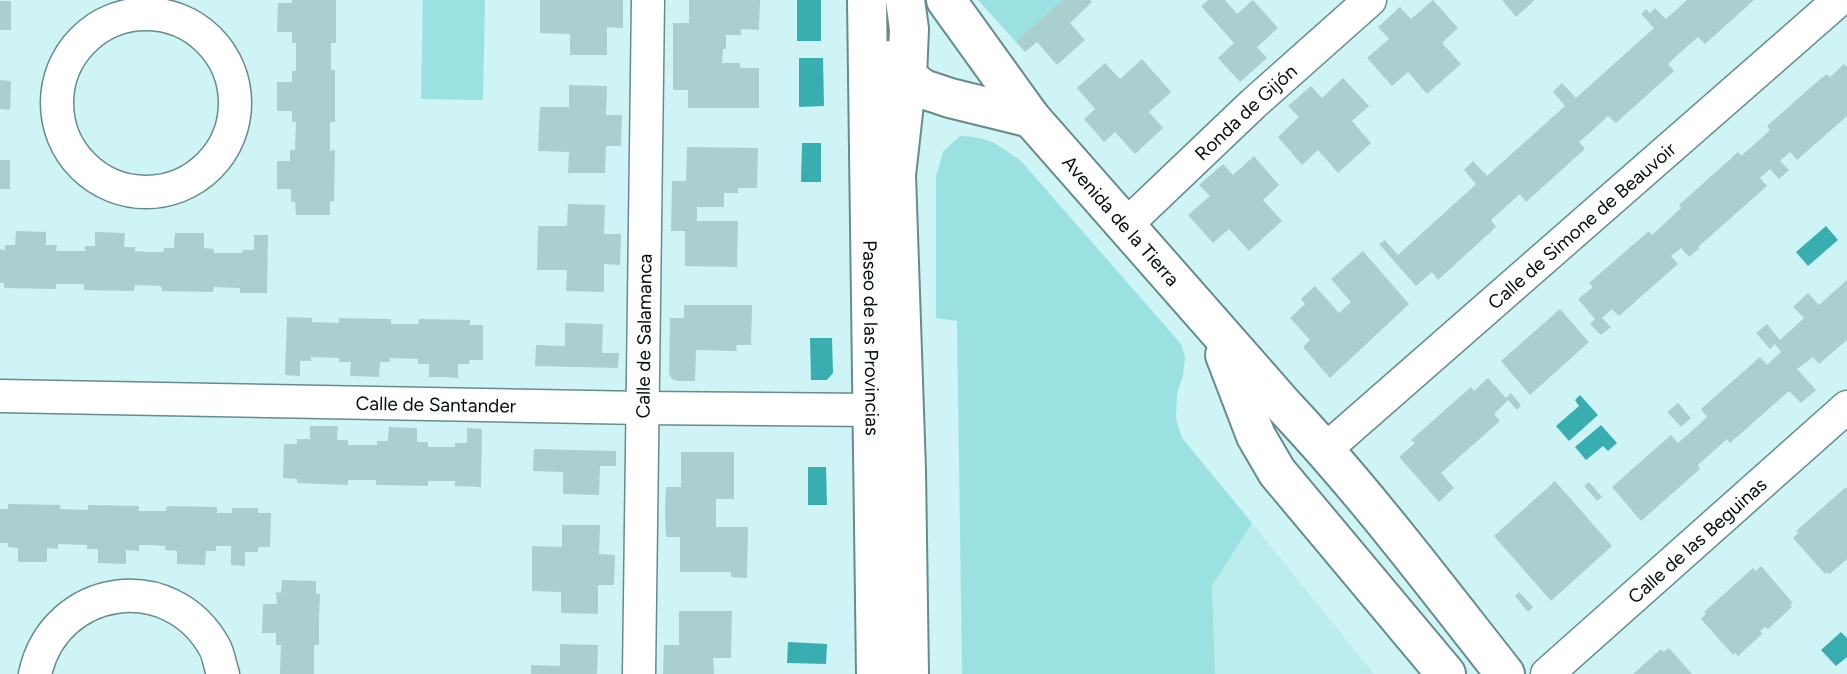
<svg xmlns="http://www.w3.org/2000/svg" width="1847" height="674" font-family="Figtree,sans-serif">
<rect width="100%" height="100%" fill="#cff4f5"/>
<path fill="#bcecec" d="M1252,523L1374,674H1215L1212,586Z"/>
<path fill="#9be1e2" d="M423,0H485L483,100L421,99Z
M978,0H1062L1016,42Z
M960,136C990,137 997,144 1021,161L1181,344L1185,357L1183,375L1177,394L1176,419L1182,438L1252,523L1212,586L1215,674H962L957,321L936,318V176L943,152Z"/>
<path fill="#39aeb0" d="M797,0H821V41H797Z
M799,58H823L824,106L799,107Z
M802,143H821V182H801Z
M1826,226L1838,240L1808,266L1796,252Z
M810,338H832L833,373L827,380H811Z
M1580,395L1598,415L1569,441L1556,426L1579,406L1575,400Z
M1601,425L1617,443L1608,451L1603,446L1586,460L1575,447Z
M808,467H826L827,505H808Z
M1841,632L1847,638V657L1836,666L1821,650Z
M788,642L827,644L826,664L787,663Z"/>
<path fill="#aacfcf" d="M292,0H336V43H331V70H335V122H330V151L335,150L334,202L330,201V215H296L295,202H291V189H277V161H290V150H295L296,122H292V111H277V82H292V71H296V43H292V32H277L278,3H292Z
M540,0H623V28L607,27V55H570V34L540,33Z
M689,0H760L759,30L741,29V35H726V49H723L722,63H740V68H759V108H688V90H673V23H689Z
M1062,0H1090L1092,2L1070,23L1085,40L1057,65L1037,42L1025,52L1016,42Z
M1208,0H1225L1237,14L1253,0L1278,28L1257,47L1267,58L1240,82L1218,58L1234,43L1201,6Z
M1433,0L1458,28L1442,43L1461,64L1427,94L1408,72L1392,86L1367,58L1389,39L1378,27L1400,7L1411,19Z
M1502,0H1535L1516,17Z
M1687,0H1754L1705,44L1698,37L1683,50L1668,64L1674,71L1616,123L1608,116L1594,129L1579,142L1585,149L1526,202L1520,194L1491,220L1496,227L1438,280L1432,272L1416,286L1379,244L1385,240L1398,255L1476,184L1464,170L1473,161L1487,176L1565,106L1553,92L1562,83L1576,98L1654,28L1641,14L1646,9L1650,13L1655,8L1666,19Z
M0,1H11V30H0Z
M1142,59L1171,92L1149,112L1163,128L1135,154L1115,132L1104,142L1084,119L1095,109L1077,88L1105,63L1120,79Z
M1844,64L1847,67V116L1797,160L1790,152L1780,161L1789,170L1779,179L1770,169L1760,178L1767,186L1698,247L1700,248L1689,257L1681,248L1671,256L1678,264L1619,316L1612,309L1602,318L1611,327L1601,335L1590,324L1595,319L1578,299L1593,287L1589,283L1649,231L1652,235L1681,208L1679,205L1738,152L1741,156L1756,143L1770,130L1767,126L1819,80L1827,74L1830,77Z
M1343,78L1369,106L1352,121L1371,143L1338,173L1318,150L1302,165L1278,137L1299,117L1288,106L1311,86L1322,98Z
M0,80L11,81L10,110L0,109Z
M569,85L607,86L606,115H622L621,146H606L605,173H568L569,152L538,151L540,107H569Z
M687,147L758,148L757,188H738V193H724V207H697V221H738L737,267L685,266V231H671L672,181H686Z
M1254,156L1279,185L1263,200L1282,221L1249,251L1229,229L1213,243L1188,215L1210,196L1199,185L1223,164L1233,175Z
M0,160H10V189H0Z
M568,204L605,205L604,234H621L620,265L604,264V292L566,291L567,270H537L538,226H567Z
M16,231L46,232V245H57L56,251H85V246H95V232L125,233L124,247H135V251L149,252H163L164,248H174L175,233H204V248L214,249V253H242L243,250H254V235H268L267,293H240V288L214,287L213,292L162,291L161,286L135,285L134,291L84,290V284H56V289L4,288V283H0V249L5,250V245H15Z
M1363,251L1409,304L1330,378L1303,347L1310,340L1290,318L1305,304L1301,299L1315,286L1339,313L1351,302L1331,279Z
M1847,280V340L1819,364L1813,357L1797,369L1816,390L1801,403L1789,391L1730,443L1727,439L1698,465L1700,469L1641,521L1612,487L1671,435L1678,443L1693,430L1707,417L1701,409L1760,357L1767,365L1781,352L1775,344L1770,349L1756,333L1767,324L1780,340L1804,318L1793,307L1808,293L1819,305Z
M684,305H752L751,345H736L737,351L696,350L695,381H678L672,379L669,374L670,318H684Z
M1560,309L1589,342L1530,395L1501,361Z
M287,317L312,318V322L339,323V318L391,319V324H418L419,319L470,320V325H483V360H469L470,364H458V378L443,377H429V364H418V359L390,358V362H380L379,377L350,376L351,362H339V358L311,357V361H300V376L285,375Z
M565,323L603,324L602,353H619L618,368L535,366L536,345L565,346Z
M1488,378L1506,398L1511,393L1521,405L1517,410L1508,400L1494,414L1500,421L1441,473L1454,488L1439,502L1399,457L1415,443L1411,440L1471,387L1474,391Z
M1678,403L1691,418L1681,427L1667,412Z
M310,426H338L337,440H348V445H377V441H388L389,427L417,428V442H428V447H455V443H467V428L482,429L481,487L455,486V481H428V486L376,485V480H348V485L297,483V479L283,478L284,444H297V439H310Z
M534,449L616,451V466H600L599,495L563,494V472L533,471Z
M681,452H734V499H716V527H748L747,578L731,577V572H680V537H666L665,512L666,487H681Z
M1555,481L1612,546L1551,601L1494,536Z
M1589,482L1602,497L1597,501L1584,486Z
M1846,487L1847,489V559L1830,574L1827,572L1825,574L1793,538L1798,533L1796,531Z
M8,504L60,505V509L88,510V505L139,506V511H166L167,506L217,507V513H232V508H258V513H271L270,547H258V552H245V566L231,565V546H216V551H206L205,565L177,564V551L165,550L166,546L152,545H139V551L126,550V564L98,563V549H87V545L58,544V549L47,548V562H18V548L8,547V543H0V509H8Z
M562,525H600L599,554L615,555L614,585H598V614L561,613V592L532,591V546L562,547Z
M1761,566L1793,603L1790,604L1792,607L1768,629L1765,627L1760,631L1762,634L1738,656L1735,653L1733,655L1701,619L1706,614L1704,612L1753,568L1756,571Z
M282,580L316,581V594H320L319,621V645H314V674H280L281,645H276V633H262L263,604H277L276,592L281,593Z
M1519,592L1533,607L1528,612L1515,596Z
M679,611H732L731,658H713L714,674H663L664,645H679Z
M560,644L598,645L597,674H531V665L560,666Z
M1669,648L1692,674H1633L1661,649L1663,652Z"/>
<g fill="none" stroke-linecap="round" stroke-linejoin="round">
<g stroke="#688b8c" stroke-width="35">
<g id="minor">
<circle cx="146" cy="103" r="89"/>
<path id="s1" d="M1125,226L1253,104L1370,0"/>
<path id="s2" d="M0,396L642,408L872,410"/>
<path id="s3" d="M1325,450L1839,0"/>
<path d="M35,674C55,584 171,567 215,648C219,656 220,666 223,674"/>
<path id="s4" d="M639,674L648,0"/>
<path id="s5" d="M1547,674L1847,407"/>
</g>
</g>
<g stroke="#688b8c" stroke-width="42">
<g id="tertiary">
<path id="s6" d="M867,0L876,674"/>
<path d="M905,0L909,29L907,77L896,175L906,470L909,674"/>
<path id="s7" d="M946,0L1031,118L1286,408C1365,492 1434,584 1505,674"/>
<path d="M891,60L907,77L923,89L950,98L1031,118"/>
<path d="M1225,355L1256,436L1277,472L1446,674"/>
</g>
</g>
<use href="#minor" stroke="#fff" stroke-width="32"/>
<use href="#tertiary" stroke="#fff" stroke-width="38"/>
</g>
<g text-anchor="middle" stroke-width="5" stroke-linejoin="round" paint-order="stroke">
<g font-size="19" fill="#030e0e" stroke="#fff">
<text dy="7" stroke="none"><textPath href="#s1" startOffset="166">Ronda de Gijón</textPath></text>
<text dy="7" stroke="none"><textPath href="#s7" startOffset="282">Avenida de la Tierra</textPath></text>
<text dy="7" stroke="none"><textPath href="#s3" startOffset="341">Calle de Simone de Beauvoir</textPath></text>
<text dy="7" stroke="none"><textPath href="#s4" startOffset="338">Calle de Salamanca</textPath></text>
<text dy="7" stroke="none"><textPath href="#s6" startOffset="338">Paseo de las Provincias</textPath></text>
<text dy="7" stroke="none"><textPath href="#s2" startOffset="436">Calle de Santander</textPath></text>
<text dy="7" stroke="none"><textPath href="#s5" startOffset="201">Calle de las Beguinas</textPath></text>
</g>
</g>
</svg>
